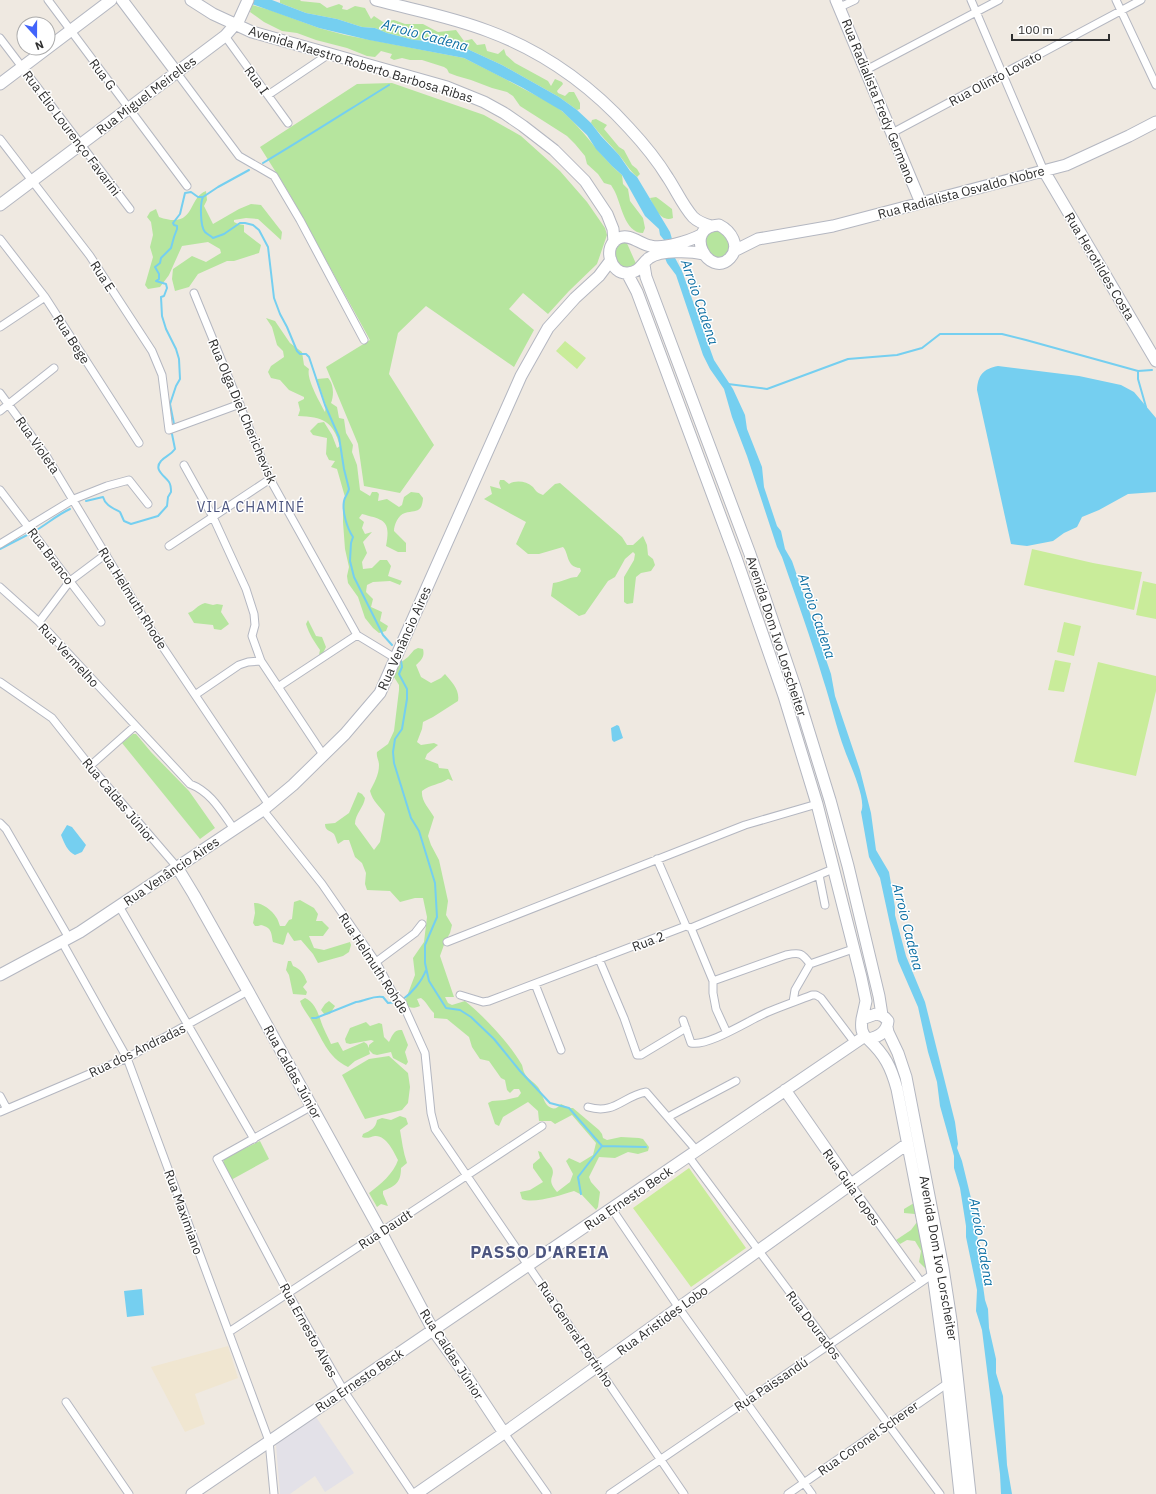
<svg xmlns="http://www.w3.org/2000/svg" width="1156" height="1494" font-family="'IBM Plex Sans',sans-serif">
<rect width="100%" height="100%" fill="#efe9e1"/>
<path fill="#e3e1e8" d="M316,1417L354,1473L325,1492L315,1476L290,1494H280L276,1445L278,1442Z"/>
<path fill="#f0e6d1" d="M228,1346L238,1378L195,1394L205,1424L185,1432L151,1367Z"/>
<path fill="#b6e59e" d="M280,0H301L300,1L320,3L327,8L339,4L343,6L342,9L347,10L355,6L365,8L371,19L374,16L383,22L394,20L405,24H423L438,32L456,30L464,41L472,39L477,45L485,44L487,51L498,54L504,49L506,55L515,63L548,81L551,86L555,79L562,82L563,84L557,91L558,93L565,96L569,92H574L580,103V109L577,110L559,97L502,65L463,47L441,44L433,41L414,40L387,33L375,28L362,27L337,19L306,13L280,3Z
M252,5L270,10L319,28L345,35L464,58L492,72L554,105C581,124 597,154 622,175L623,184L628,189L630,201L643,218L645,228L643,233C624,233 621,202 614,190L611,185L604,183L598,174L587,164L585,156L575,144L567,136L520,106L513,96L507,92L492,88L471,80L457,76L449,73L447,69L444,67L422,60H410L402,58L394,60L390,58L392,54L381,51L375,57L367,56L347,48L316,40L297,33L282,31L264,22L250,12Z
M392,83L484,115L521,136L560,171L587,202L605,228L607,235L597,264L569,291L548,314L523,293L509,309L534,330L514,367L426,306L398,333L389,374L434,445L400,493L364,486L358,444L326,367L370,340L289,193L260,147L357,84Z
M596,119L607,125L604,129L619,147L624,150L632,165L637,169L640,174L637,177C629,170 625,162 619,155C610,144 600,135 591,123L592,120Z
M206,191L207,200L204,206L213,224L239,209L251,204L261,205L282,232L281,240L258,219L246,218L234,220V222L238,224L244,225V232L261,245L259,253L234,261H227L198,274L189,287L175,291L172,279L173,269L192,256L206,262L221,253L220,249L208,242L182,246L169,275L160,287L148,289L145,285L153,257L150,247L153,235L151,222L147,217L150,212L156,209L159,217C196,230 187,198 206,191Z
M656,197L659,199L672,209L673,218C661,223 654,207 650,198Z
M718,230L730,238L729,253L720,259L706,254L705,237L708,234Z
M626,241L637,266C616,275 605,249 626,241Z
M266,318L275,321L290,343L302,352L304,365L309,369C306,379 320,402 325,412L326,406L317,379L328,378C334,384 334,396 331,403L337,407L339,418L344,419L346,433L353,445L352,452L357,465L360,490L370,496L372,492H377L379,494L378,501L387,499L399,507L402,505L404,497L411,492L419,493L423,498C422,514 415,510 405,513C398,515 394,525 394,531L406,543V552H398L386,546C391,520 384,520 362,514L359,518L364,522L362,528L365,534L372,532L363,542L367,553L362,562L363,569L372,568L380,560H387L391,566L388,576L402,581L400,585L390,581L373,582L367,585L366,592L373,599L371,607L382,612L380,621L388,626L386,631L379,633L373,628L365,618L358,597L348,583L347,576L349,567L345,549L343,522V506L345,497L337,469L331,467L335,461L329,460L326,454L327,438L313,435L310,431L318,423L324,422L332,435L337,448L340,446C333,421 323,417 298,416L300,410L298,402L304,399V397L289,390L280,380L271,378L268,372L271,366L284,357L283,351L277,345L272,327Z
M500,480H504L509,484C516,480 526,481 533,487C537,492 536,492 543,495L555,484L560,483L622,537L627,545H633L643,536L647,545L648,555L653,559L655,565L651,571L641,573L636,577L633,603L627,604L624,602V577L634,560L635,554L633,552L625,559L615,577L608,581L585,614L579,616L551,596L553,583C562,582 569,577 577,577L581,571L580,568C566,567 569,553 563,547L539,554H528L516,544L526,522L484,499L492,494L490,486L501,489L499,483Z
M205,603L213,605L217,604L223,605L221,612L229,624L221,630L214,629L213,625L194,623L188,613C195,611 197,605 205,603Z
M308,620L316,636L322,637L326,647L323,653L319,655L320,650C314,641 309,634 306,624Z
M418,648L423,649C425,657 421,660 416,665L421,677L431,683L441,678L445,674C452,682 460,690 458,701L433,717L423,722L422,729L417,742L421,745L434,743L438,745L427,754L425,759L438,764L439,768L448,769L453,781L448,779C439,785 431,784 422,791C421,801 429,808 434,817L428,836L431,845L439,860L448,901L446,915L452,925L450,933L445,942L440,956L454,997H445L448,1003L452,1005L465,1001C484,1016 510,1044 522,1065C523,1068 523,1071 525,1074C528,1079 534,1082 538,1087C542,1092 543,1101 548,1106C553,1110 557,1109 561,1104L569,1108H573L599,1130L602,1134L603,1138L607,1140L621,1137L639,1138L643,1139L649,1147L648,1151L638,1154L628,1152L615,1158L599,1157L589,1177L591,1182L600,1192L598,1207L596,1210L582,1195L574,1191C561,1195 534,1204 522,1199L520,1192L530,1190L543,1182L533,1168V1164L540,1158L538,1151L541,1152C544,1158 549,1163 552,1168C556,1178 545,1178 557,1192L570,1182L573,1174L566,1161L569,1158L580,1163L593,1155L596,1143L572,1115L555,1124L551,1121H539L538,1111L528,1102L503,1117L499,1126L495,1124L488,1103L492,1101L505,1100L518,1097L521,1093L519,1089H514L510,1093L507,1090L505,1080L501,1078L489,1061L480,1059L472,1047L469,1037L447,1019L434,1018V1013C429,1009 427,1002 421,998L417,999L420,1006C413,1009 410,1008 404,1004L415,975L413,958L424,942L427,917L423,898H415L400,902L390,891L367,890L365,884L366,873L362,863L355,857L349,840H344L338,844C336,841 336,837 334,834C330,830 325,831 325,824L335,823L349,813L358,792L362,794L365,798C364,807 355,814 355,824L374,850L380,842L385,814C379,805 373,802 370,791C374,783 379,775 379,765C379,760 376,757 377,752L388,744L394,731L399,690V685L394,677L400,663L408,657L414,650Z
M133,734H136L151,752L189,791L215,828L200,839L122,743Z
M300,900L314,908L318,914L316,921H322L329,928L323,936H309L314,948L324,950L350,942L351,945L349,952L343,956L318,963L313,954L301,940L294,941L288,932C285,936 286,941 283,945L273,942C271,932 272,928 261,925L258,926H255L253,923L255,913L254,903C261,902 272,910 276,917C278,919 279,924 280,926H285L289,920L292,919L294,902Z
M288,961H291L293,966C301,969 304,974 307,982L303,987L307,992L306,995L293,994L289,975L286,970Z
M305,998C317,1003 319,1018 324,1029C326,1034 329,1039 331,1044L338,1042L343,1051L364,1042L367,1044L369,1048V1045L374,1041L371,1040L350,1044L346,1043L345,1039L350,1028L366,1022L370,1026L379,1023L382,1024L384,1037L389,1042C392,1036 394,1029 402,1030L408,1045L405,1052L408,1062L406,1065L393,1058L391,1052L377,1055L373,1054L369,1050L370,1054L355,1061L348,1067C327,1057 322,1038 311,1020C307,1013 302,1008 300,1001Z
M329,1001L335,1006L330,1014L325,1015L321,1010L325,1004Z
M389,1056L408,1073L410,1087L408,1103L402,1110L365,1119L342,1075L369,1059Z
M400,1116L406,1118L408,1124L400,1130C402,1141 403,1152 407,1163L401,1168C401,1183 395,1186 383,1191V1194L388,1206L381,1204L377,1207L369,1193C380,1185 394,1173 398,1160C394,1152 386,1135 375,1136C370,1137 367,1139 362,1137L363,1134C370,1131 376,1128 377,1120L382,1118L391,1120Z
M260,1141L269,1159L231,1180L223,1164L224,1158Z
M914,1203L926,1269L919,1262L921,1251L915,1241L907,1240L900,1244L896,1240L911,1230L917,1222L915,1214L904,1213V1209Z"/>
<path fill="#c9ec9a" d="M565,341L586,358L577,369L556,351Z
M1032,549L1093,563L1142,572L1134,610L1024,585Z
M1143,581L1156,584V619L1136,615Z
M1064,622L1081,626L1074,656L1057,652Z
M1055,660L1071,663L1064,692L1048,690Z
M1098,662L1156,676V691L1136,776L1074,762Z
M689,1168L746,1248L691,1287L633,1208Z"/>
<path fill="#75cff0" d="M241,0H272L306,13L337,19L362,27L375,28L387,33L414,40L433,41L441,44L463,47L502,65L559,97L577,110L591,123L601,136L619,155L630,171L637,177L670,232L672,239L664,240L660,235L659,229L645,216L622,175L612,166L596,149L587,135L562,111L523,88L464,58L369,40L319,28Z
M674,256L682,271L714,360L733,389L745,415L747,429L762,467L764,487L777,526L781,531L785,549L792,561L831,674L835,696L860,770L871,813L876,850L889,872L895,907V915L906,956L925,1002L955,1122L958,1144L957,1148L962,1161L977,1223L978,1250L985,1300L988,1309L989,1328L996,1359V1373L1003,1396L1007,1465L1012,1494H1001L1000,1474L982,1330L976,1311L977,1290L966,1237V1226L960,1188L954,1168V1156L940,1106L937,1082L928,1052L918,1007L898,961L880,878L869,857L861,812C867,800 850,765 845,751C836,727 831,703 823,679C811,638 796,598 782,557L777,547L747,456L732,417L724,389L710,369L703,355L676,275L667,263L665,258Z
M998,366L1079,376L1121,385L1134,392L1156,418V492L1128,494L1099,510L1082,517L1077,527L1064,533L1053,541L1027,546L1011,544L977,390C978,375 983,369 998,366Z
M617,725L619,726L623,738L614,742L612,740L611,728Z
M67,825L72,827L86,845L82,852L75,855C68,852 64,843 61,835Z
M142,1289L144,1315L127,1317L124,1291Z"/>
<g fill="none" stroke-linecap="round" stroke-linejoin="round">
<path stroke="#75cff0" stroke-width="2" d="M263,163C305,138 347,111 389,85
M203,197C200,203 200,226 205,232C207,234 211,236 213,238L224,234L240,223H245L253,225L259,230L268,247L274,298L280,314L287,327L297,351L300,354H306L309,357L325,405L339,437L344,469L349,489C348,494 345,496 344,501C342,512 347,528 353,537L351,543L350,561L354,577L383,635L392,645
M1138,371V379L1146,407
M728,384L767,389L848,359L897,355L922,348L940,334H1002L1026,340L1138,371L1152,370
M174,424L170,404L176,386L180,379L179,359L176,349L166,329L162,316L161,297L164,296L167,288L166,284L156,281L159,279V274L155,267L160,263L161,258L171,248L174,237L177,229V226L174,225L173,223L180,214L185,193L191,192L198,197H203L218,187L249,170
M86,501L103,497C105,505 113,508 120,512L124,521L131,524L158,516L167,506L168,497L171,492C171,489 171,485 169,482C165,476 153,470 161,461C165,456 171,455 175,449L172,434
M35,531C47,524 57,515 70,509
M0,549L31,533
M401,661L402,667L399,674L407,689V699L402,729L395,739L393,752L394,763L411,818L419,831L435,883L437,917L425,945V963L429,981L446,1008L460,1010L471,1017L494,1039L520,1071L550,1103L569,1108L602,1146L646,1147
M402,1000C412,993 422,981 426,970
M312,1018H316L356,1002C366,1001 373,995 383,997L388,1003L398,1002
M581,1194L578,1177L602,1146"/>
<g stroke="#b4b7c1" stroke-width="9">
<path id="street" d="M48,0L187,186
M971,0L1044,171
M1116,0L1156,85
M840,7L855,0
M225,36L288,123
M0,38L130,209
M866,70L999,0
M177,73L239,156L274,176L300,220L364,340
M268,95L329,54
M892,133L1141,0
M0,139L90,256L152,351L162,375L169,430L240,404
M0,239L45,297L139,443
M194,293L270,479L357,635L395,658
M0,327L45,297
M0,393L47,457L150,628L269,805
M0,411L54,368
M184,465L213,517L246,589L254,614L255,625L252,636L261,661L324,756
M0,490L101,622
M0,544L74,499L107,486L129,480L148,504
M169,546L270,479
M0,587L39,622L190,784C211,792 221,811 234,829
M39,622L70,581L106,554
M0,682L52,718L90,766L177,867
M278,687L357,635
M195,695L239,665L248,662L261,661
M90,766L135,726
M263,810L322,884L376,962L394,995L402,1002L425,1053L431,1113L435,1129L684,1494
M0,823L6,829L17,848L69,938
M657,859L686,926
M819,875L825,905
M119,906L254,1139
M691,928L713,981V993L716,1009L727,1033
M62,942L127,1058L269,1441L274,1494
M447,942L745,825L817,804
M599,959L624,1018L637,1055H641L686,1028
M376,962L415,933L422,924
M713,981L786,955C800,952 802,953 810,964
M535,984L561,1050
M460,995L483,1002L489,1001L686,926L691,928L833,869
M793,1002L795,990L810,964L853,949
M683,1020L691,1043C708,1047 751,1019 768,1012C782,1006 797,1001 812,995H816L821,998L855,1043
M0,1096L7,1109
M312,1106L217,1159L288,1293L344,1391L413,1494
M588,1107C615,1115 623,1096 646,1092L697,1151
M0,1112L127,1058L248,991
M668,1117L736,1081
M689,1157L940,1494
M851,1185L921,1282
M612,1209L679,1308L812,1494
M229,1332L542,1126
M66,1402L129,1494
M504,1433L547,1494
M610,1494L933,1274
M788,1494L948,1383"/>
</g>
<g stroke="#b4b7c1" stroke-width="13">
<path id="secondary" d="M122,0L177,73
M191,0L213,14L252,32L447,87L484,102L504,113L523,126L554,150L585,181L607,214L613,229L614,242
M376,0C414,10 452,17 488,31C542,51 590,85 629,128C643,143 657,160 668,178C676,190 683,206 693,217C698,222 704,224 711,226
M836,0L921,203
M0,84L111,0
M1044,171L1156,361
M0,205L225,36L239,20L248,0
M719,225C731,231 741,246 730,258C709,280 681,227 719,225Z
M701,235C689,241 664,249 651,246C641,245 630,233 619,238C602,245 610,275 628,273C640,272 641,264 649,258C661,250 691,251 703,254
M734,251L758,239L833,226L1066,165L1129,136L1156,122
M644,265L646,277L750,554L796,690L830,800L848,866L879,996L882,1015
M627,273L637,292L736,558L784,696L817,804L861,977L866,1001L862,1019
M177,867L194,895L248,991L381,1232L433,1330L467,1377L504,1433
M0,975L80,932L263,810L293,785L345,734L380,693L521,376L548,328L575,298L599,276L611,260
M876,1014C882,1015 884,1016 888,1021C887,1032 879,1037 868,1039C861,1034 861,1027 862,1019Z
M887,1027L888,1032L898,1053L906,1077L943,1268L951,1320L970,1494
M868,1039C885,1055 891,1067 897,1089L933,1274L948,1383L960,1494
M785,1090L851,1185
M192,1494L865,1036
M416,1494L504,1433L907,1144"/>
</g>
<use href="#street" stroke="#fff" stroke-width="7"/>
<use href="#secondary" stroke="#fff" stroke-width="11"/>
</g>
<g text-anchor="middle" stroke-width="3" stroke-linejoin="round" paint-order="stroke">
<g font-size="13" fill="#2e2e2e" stroke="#fff">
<text transform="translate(361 64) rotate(17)" y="5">Avenida Maestro Roberto Barbosa Ribas</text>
<text transform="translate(103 74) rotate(53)" y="5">Rua G</text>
<text transform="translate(995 78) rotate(-28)" y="5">Rua Olinto Lovato</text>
<text transform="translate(257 80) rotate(54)" y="5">Rua I</text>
<text transform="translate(146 95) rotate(-37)" y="5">Rua Miguel Meirelles</text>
<text transform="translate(879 101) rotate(68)" y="5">Rua Radialista Fredy Germano</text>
<text transform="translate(72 133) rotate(53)" y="5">Rua Élio Lourenço Favarini</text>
<text transform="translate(961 192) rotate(-15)" y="5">Rua Radialista Osvaldo Nobre</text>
<text transform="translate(1100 266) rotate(59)" y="5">Rua Herotildes Costa</text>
<text transform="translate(103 276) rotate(57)" y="5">Rua E</text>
<text transform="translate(72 339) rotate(57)" y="5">Rua Bege</text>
<text transform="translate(243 411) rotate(67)" y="5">Rua Olga Diel Cherichevisk</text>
<text transform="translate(38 445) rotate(55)" y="5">Rua Violeta</text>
<text transform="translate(51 556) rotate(53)" y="5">Rua Branco</text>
<text transform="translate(133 598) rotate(58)" y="5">Rua Helmuth Rhode</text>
<text transform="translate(777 636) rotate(72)" y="5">Avenida Dom Ivo Lorscheiter</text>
<text transform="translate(404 638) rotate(-66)" y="5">Rua Venâncio Aires</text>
<text transform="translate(69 655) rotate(47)" y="5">Rua Vermelho</text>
<text transform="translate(119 800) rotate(50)" y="5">Rua Caldas Júnior</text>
<text transform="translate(171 871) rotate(-34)" y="5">Rua Venâncio Aires</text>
<text transform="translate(648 941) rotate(-21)" y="5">Rua 2</text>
<text transform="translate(374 963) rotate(57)" y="5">Rua Helmuth Rohde</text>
<text transform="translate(137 1050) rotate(-26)" y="5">Rua dos Andradas</text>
<text transform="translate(293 1072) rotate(61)" y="5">Rua Caldas Júnior</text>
<text transform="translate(852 1187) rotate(55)" y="5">Rua Guia Lopes</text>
<text transform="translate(628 1198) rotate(-34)" y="5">Rua Ernesto Beck</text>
<text transform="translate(184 1212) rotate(70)" y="5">Rua Maximiano</text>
<text transform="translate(385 1229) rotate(-33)" y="5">Rua Daudt</text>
<text transform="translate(939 1258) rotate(80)" y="5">Avenida Dom Ivo Lorscheiter</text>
<text transform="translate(662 1320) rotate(-36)" y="5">Rua Aristides Lobo</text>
<text transform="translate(814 1325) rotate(53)" y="5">Rua Dourados</text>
<text transform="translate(309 1330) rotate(61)" y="5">Rua Ernesto Alves</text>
<text transform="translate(576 1334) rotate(56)" y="5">Rua General Portinho</text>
<text transform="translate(452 1354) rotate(57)" y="5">Rua Caldas Júnior</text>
<text transform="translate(359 1380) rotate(-34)" y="5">Rua Ernesto Beck</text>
<text transform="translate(771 1384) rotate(-34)" y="5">Rua Paissandú</text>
<text transform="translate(868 1438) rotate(-35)" y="5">Rua Coronel Scherer</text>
</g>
<g font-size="14" font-style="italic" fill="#0d6fa3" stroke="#fff">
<text transform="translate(425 35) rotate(15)" y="5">Arroio Cadena</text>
<text transform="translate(700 302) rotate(71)" y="5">Arroio Cadena</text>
<text transform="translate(817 616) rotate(71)" y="5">Arroio Cadena</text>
<text transform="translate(908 927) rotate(76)" y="5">Arroio Cadena</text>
<text transform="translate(982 1242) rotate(80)" y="5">Arroio Cadena</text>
</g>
<g font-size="14" letter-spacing="1" fill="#4d5680" stroke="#fff">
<text x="251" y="512">VILA CHAMINÉ</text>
</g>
<g font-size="17" font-weight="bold" letter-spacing="1" fill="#4d5680" stroke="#fff">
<text x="540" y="1258">PASSO D'AREIA</text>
</g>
</g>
<g transform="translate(36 36) rotate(159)"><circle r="19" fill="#ffffff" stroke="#ababab"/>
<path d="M0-3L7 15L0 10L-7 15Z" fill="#4264fb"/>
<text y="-6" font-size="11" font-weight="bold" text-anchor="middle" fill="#2e2e2e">N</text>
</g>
<path d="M1012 34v6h97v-6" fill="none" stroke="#2e2e2e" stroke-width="2"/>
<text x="1018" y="34" font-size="12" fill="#2e2e2e" stroke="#ffffff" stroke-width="3" paint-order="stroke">100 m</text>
</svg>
